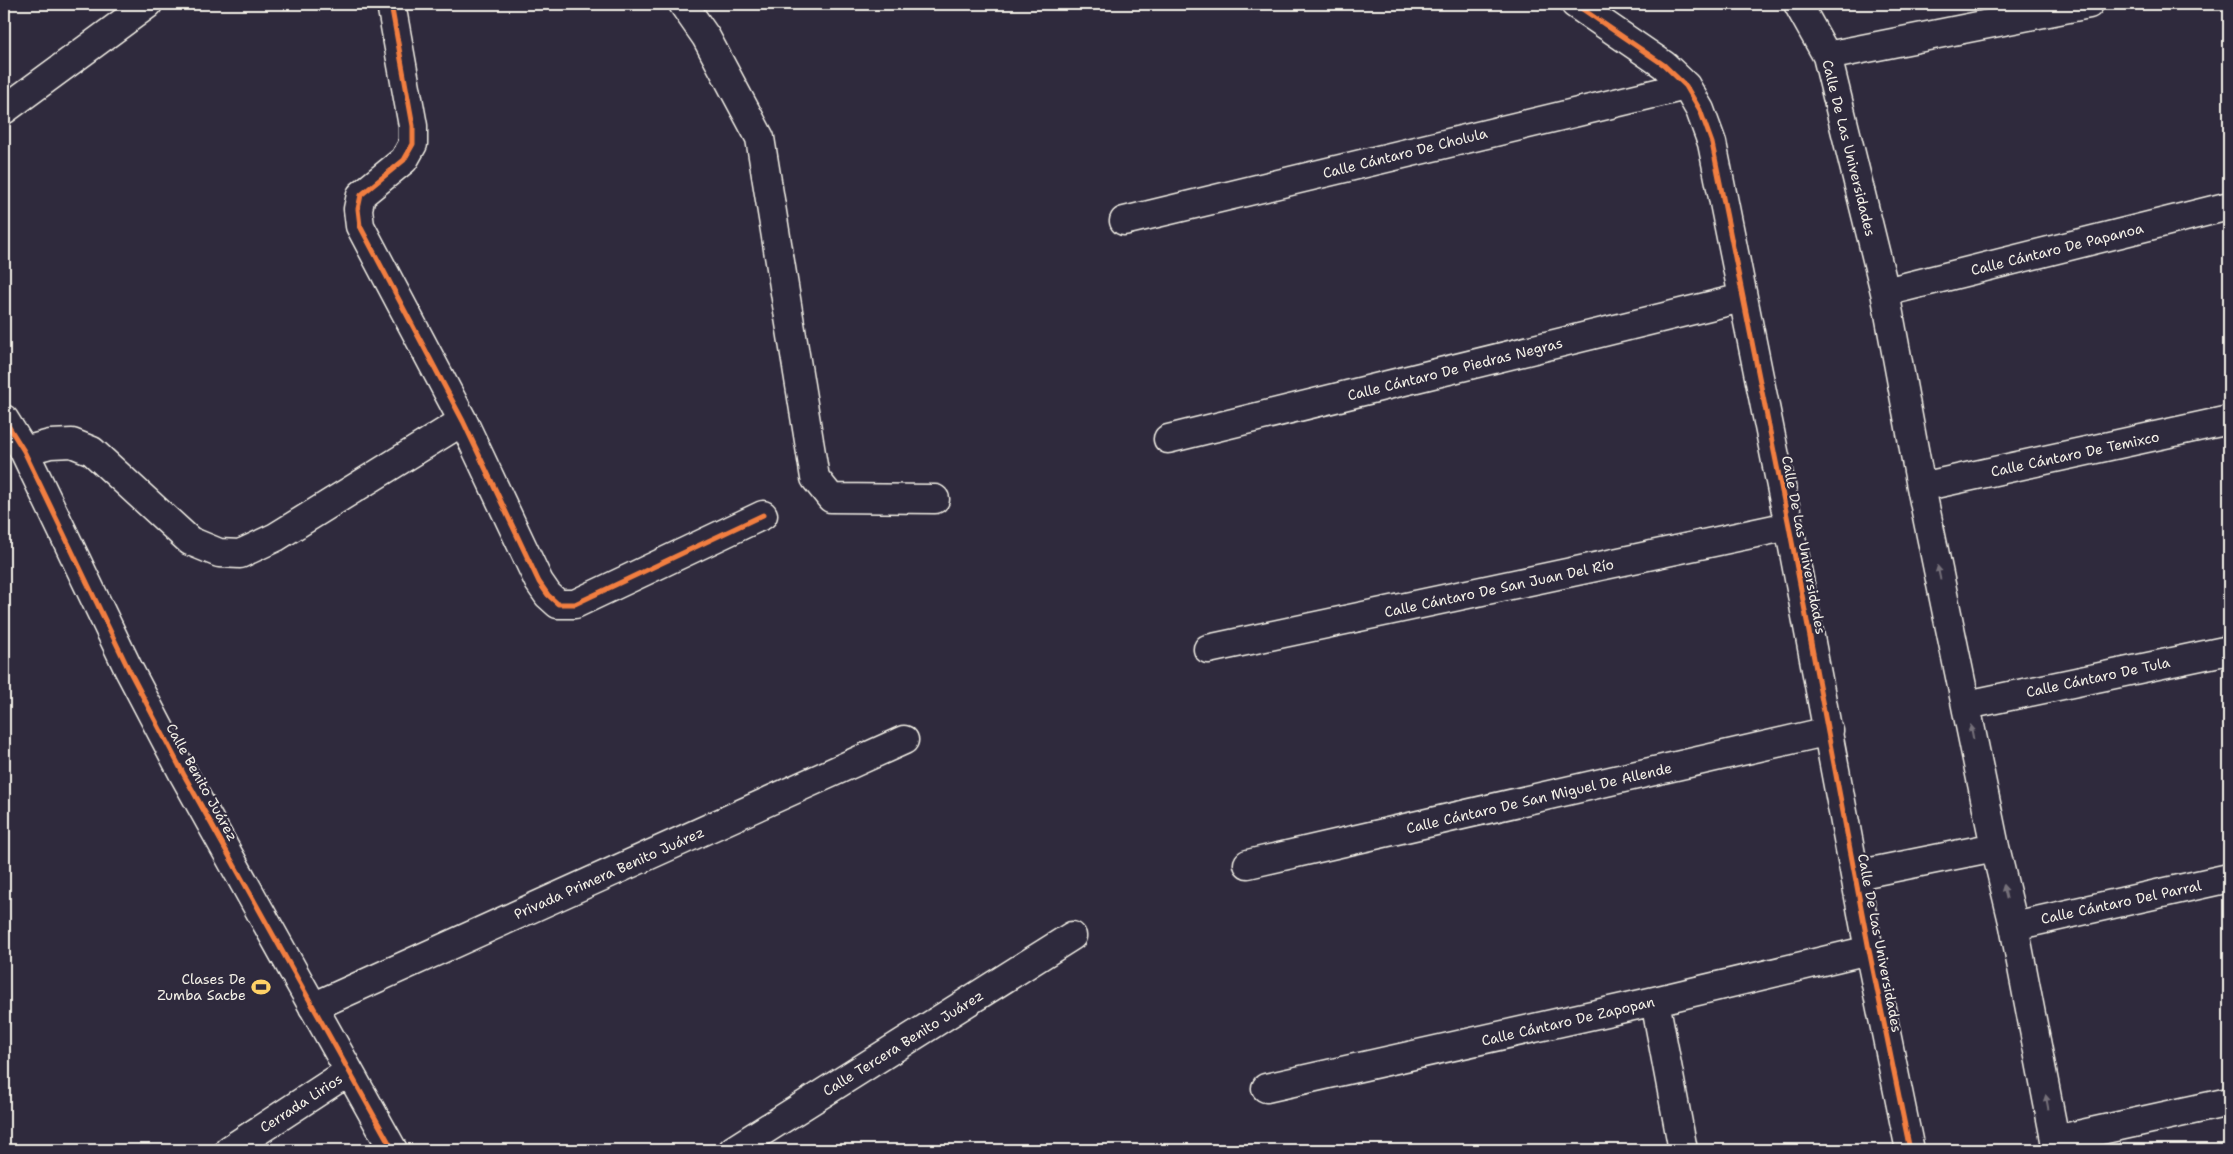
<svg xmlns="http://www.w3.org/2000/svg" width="2233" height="1154" font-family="'Shantell Sans',sans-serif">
<rect width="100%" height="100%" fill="#2f2a3d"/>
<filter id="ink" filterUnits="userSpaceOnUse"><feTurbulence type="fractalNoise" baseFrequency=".02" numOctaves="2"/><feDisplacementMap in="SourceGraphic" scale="10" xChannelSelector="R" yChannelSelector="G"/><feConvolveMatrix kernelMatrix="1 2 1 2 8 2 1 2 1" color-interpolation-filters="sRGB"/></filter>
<g filter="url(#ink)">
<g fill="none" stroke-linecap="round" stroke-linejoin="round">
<g stroke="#f4f1e8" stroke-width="31">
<path id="minor" d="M391,4L413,126V144L404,160L361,195L358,209L360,226L463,421L539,582L548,595L558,604H575L763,515
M683,4L706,37L760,138L815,478L831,498L935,499
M1575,4L1664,65L1686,86L1700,110L1712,143L1789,526L1869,950L1910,1150
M1798,4L1827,56L1885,292L1921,487L1995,847L2014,926L2057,1150
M1827,56L2089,4
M4,110L148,4
M1124,221L1686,86
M1885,292L2229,206
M4,419L24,451L128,668L184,775L393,1150
M1168,439L1742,298
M24,451L50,444L72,443L92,451L190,541L219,553L240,554L276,537L463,421
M1921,487L2229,420
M1208,649L1789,526
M1967,705L2229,650
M1248,864L1829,731
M1856,875L1995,847
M2014,926L2229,878
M1655,1001L1683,1150
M313,1007L904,740
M1266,1088L1655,1001L1869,950
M2055,1140L2229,1102
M229,1150L348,1072
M733,1150L1072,936"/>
</g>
<use href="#minor" stroke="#2f2a3d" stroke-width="28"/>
<g stroke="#2f2a3d" stroke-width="8">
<path id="cycleway" d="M391,4L413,126V144L404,160L361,195L358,209L360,226L463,421L539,582L548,595L558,604H575L763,515
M1575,4L1664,65L1686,86L1700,110L1712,143L1789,526L1869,950L1910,1150
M4,419L24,451L128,668L184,775L393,1150"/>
</g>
<use href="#cycleway" stroke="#f27e40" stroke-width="5"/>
</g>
<defs><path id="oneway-solid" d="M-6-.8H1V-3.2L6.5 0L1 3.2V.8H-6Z" transform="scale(1.25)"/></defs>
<g fill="#747079">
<use href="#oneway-solid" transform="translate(1939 573) rotate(-102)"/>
<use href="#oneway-solid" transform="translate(1972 732) rotate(-101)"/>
<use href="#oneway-solid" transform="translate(2005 892) rotate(-103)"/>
<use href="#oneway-solid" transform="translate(2047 1102) rotate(-101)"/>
</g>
</g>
<defs>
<g id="stadium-bare" transform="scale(1.5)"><path d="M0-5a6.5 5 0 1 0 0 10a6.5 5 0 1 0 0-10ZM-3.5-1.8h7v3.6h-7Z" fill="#ffd166" stroke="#2f2a3d" stroke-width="2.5" paint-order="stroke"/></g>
</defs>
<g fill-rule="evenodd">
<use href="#stadium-bare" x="261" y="987"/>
</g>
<g text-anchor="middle" stroke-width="4.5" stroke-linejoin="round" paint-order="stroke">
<g font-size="14" fill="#f4f1e8" stroke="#2f2a3d">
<text transform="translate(1849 148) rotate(76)" y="5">Calle De Las Universidades</text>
<text transform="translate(1405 153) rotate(-14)" y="5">Calle Cántaro De Cholula</text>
<text transform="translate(2057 249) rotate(-14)" y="5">Calle Cántaro De Papanoa</text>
<text transform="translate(1455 369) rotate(-14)" y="5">Calle Cántaro De Piedras Negras</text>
<text transform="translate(2075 454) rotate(-12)" y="5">Calle Cántaro De Temixco</text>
<text transform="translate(1804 545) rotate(79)" y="5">Calle De Las Universidades</text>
<text transform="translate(1499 588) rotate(-12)" y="5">Calle Cántaro De San Juan Del Río</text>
<text transform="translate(2098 677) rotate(-12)" y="5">Calle Cántaro De Tula</text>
<text transform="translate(202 782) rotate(61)" y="5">Calle Benito Juárez</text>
<text transform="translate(1539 798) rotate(-13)" y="5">Calle Cántaro De San Miguel De Allende</text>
<text transform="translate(609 873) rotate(-24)" y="5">Privada Primera Benito Juárez</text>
<text transform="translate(2121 902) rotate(-12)" y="5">Calle Cántaro Del Parral</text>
<text transform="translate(1880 943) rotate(79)" y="5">Calle De Las Universidades</text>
<text transform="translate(1568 1021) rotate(-13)" y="5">Calle Cántaro De Zapopan</text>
<text transform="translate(903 1043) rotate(-32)" y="5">Calle Tercera Benito Juárez</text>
<text transform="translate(301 1103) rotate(-33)" y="5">Cerrada Lirios</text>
</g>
<g font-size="14" fill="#f4f1e8" stroke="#2f2a3d" text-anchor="end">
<text x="246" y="984">Clases De<tspan x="246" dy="16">Zumba Sacbe</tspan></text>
</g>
</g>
<rect width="2233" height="1154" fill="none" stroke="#2f2a3d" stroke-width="20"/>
<rect x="10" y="10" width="2213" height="1134" fill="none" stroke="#f4f1e8" stroke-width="2" filter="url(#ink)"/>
</svg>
